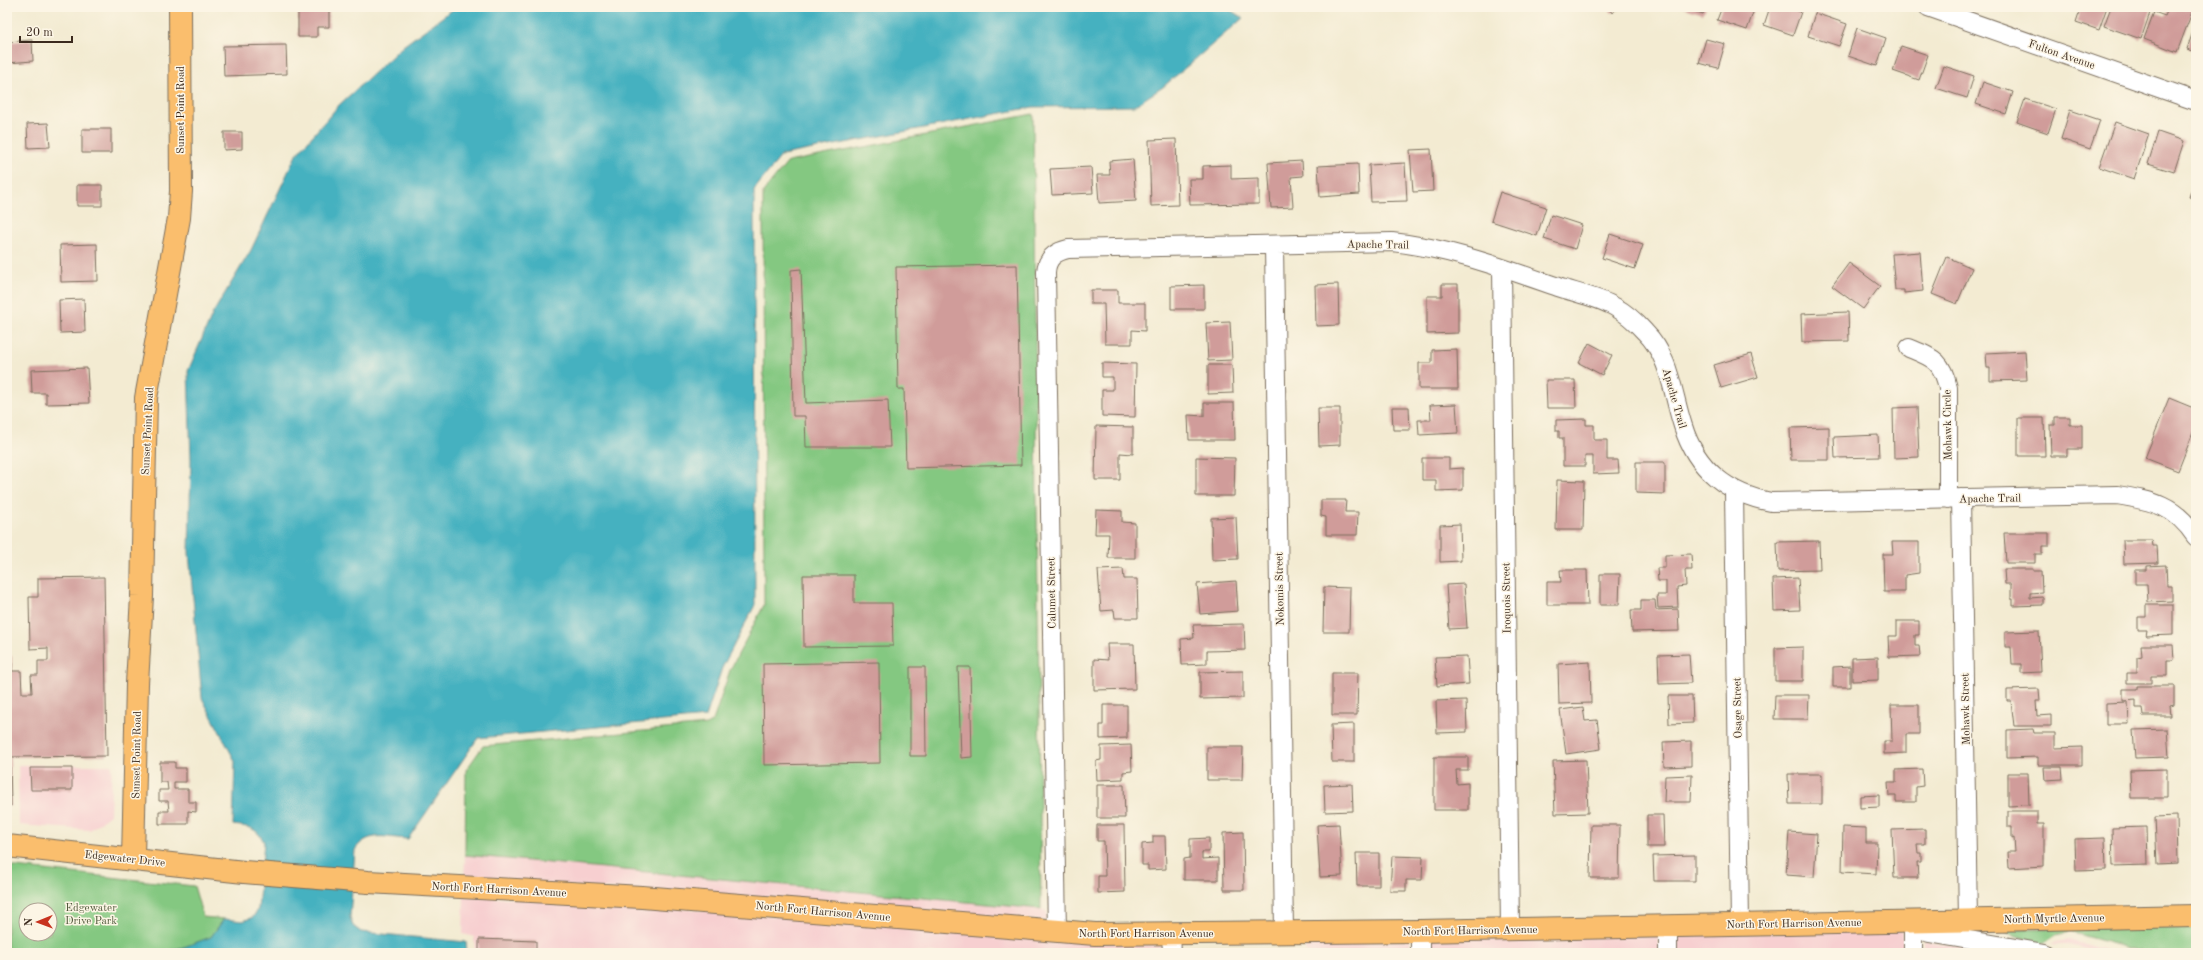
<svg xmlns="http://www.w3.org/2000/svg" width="2203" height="960" font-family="'Old Standard TT',serif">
<rect width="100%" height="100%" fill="#fcf5e5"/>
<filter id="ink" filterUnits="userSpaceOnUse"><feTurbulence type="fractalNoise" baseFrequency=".025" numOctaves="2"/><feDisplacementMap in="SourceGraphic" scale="8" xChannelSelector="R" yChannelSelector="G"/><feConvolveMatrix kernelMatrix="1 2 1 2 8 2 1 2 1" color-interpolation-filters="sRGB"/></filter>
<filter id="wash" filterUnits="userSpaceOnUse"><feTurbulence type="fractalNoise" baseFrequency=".012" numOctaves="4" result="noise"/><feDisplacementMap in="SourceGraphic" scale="16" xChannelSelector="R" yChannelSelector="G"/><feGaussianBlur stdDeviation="0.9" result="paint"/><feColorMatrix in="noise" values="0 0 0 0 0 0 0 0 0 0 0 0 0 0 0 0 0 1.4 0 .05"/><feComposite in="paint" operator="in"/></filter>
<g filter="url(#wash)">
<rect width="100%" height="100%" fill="#f3ebd2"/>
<path fill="#f7cfd0" d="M18,765H112L110,815L90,830L19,825Z
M465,855L1036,908L1047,911V921L464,878Z
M464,896L641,906L1161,944V953H475L474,937L463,934Z
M1903,930V953H1678V935Z
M1658,935V953H1430V939Z
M1371,940H1410V953H1306V943Z
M1923,940L1999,953H1924Z
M2069,940L2116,953H2100L2069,945H2052L2058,942Z"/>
<path fill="#84c881" stroke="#607950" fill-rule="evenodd" d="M1033,114L1041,909L465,855L466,770L483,746L706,725L713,721L730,670L764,605L763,192L788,162Z
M7,866L194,886L203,917L224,919L211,937L184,947L159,953H7ZM26,910H50V934H26Z
M2196,926V953H2146L2070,932L2055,935L2042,944L1995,929Z"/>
<path fill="#44b1c0" stroke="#406e6f" d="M456,7H1225L1243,18L1163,87L1134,106L1033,107L782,155L754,190L755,605L722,668L706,717L478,738L408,839C387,838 368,830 355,850L350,917L353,926L361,932L466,942L467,953H159L184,947L211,937L224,919L243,921L253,917L258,909L264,842C256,827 249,827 233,825L235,761L202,698L189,553L191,460L188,371L213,313L251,250L296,155L339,105L403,46Z"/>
<g id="blocks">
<path fill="#d09c9a" d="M298,7H329V27H317V37H298Z
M1608,7H1620L1612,13Z
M1682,7H1706L1703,14Z
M1722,7H1755L1747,30L1717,20Z
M1770,7H1787L1801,12L1793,35L1764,25Z
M2081,7H2107L2099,30L2076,22Z
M2111,7H2152L2141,39L2104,26Z
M2169,7H2194L2177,52L2144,39L2154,12L2165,16Z
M1815,13L1847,24L1839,46L1808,36Z
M2196,23V52L2187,49Z
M1857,28L1886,38L1877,66L1848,56Z
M1706,39L1725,44L1718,68L1699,63Z
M32,40L33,61L7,63V42Z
M286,45L287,74L224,76L223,46Z
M1901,46L1928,55L1919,80L1893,71Z
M1944,66L1974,76L1967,98L1936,88Z
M1983,82L2013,92L2006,114L1976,104Z
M2025,99L2056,109L2048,133L2017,122Z
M2070,110L2100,120L2090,149L2061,139Z
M2115,122L2149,134L2134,179L2099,167Z
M48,123L50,147L28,148L27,124Z
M82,129H111V153H82Z
M224,132H242V149L224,150Z
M2158,132L2184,141L2174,172L2148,164Z
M1176,139L1178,205L1151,206L1149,140Z
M1431,149L1433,191L1413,192L1410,150Z
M1133,159L1136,201L1099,203L1097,175H1110L1109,161Z
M1302,161L1303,176L1291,177L1293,207L1271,208L1268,163Z
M1405,163L1407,201L1371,202L1369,165Z
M1358,164L1359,194L1320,197L1318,166Z
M1231,165V179L1259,178V204L1190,205L1189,179H1203V166Z
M1091,167L1093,193L1052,195L1050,169Z
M2196,177V199L2189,197Z
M77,185H102V206H77Z
M1500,192L1546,207L1537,236L1491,221Z
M1551,215L1582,225L1575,249L1544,239Z
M1610,234L1643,245L1635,269L1602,258Z
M97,244L98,281L61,282L60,245Z
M1920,252L1923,291L1904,293V290H1895L1892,254Z
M1947,257L1972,268L1957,304L1932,294Z
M1849,263L1880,286L1863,309L1832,286Z
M1017,265L1021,465L906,468L904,389H898L896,267Z
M801,269L806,403L888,400L890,447H806L805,416H793L791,270Z
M1338,284L1339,325L1316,326L1315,285Z
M1442,284H1458V333L1427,334V296H1442Z
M1204,285V309H1171V286Z
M1091,290H1118V303H1145V331L1132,330V344H1105L1104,304H1091Z
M84,299L85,332L60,333L59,300Z
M1848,312L1849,341L1802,342L1801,314Z
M1230,322L1232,360L1208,361L1206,323Z
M1589,343L1612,355L1602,375L1579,363Z
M1457,349L1458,389H1419V363H1432V350Z
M2025,351L2027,380L1990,381V368H1987L1986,353Z
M1751,354L1758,377L1721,388L1714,365Z
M1102,363L1136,364L1135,417L1102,416V390H1113V377H1102Z
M1208,365H1232L1233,393L1208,394Z
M87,368L89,403L46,404V393H32L31,370Z
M1546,380H1575L1576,408H1547Z
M2169,398L2196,409V425L2178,471L2145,458Z
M1204,403H1234L1235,440H1189L1188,415L1204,416Z
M1456,404L1458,433L1419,435L1418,420H1431L1430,405Z
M1392,407H1409L1410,430H1393Z
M1917,407L1919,457L1894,458L1893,408Z
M1318,408H1340V445L1319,446Z
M2055,417H2070V425H2082V449H2067V456H2051L2050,425H2055Z
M2018,418H2044L2045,456H2018Z
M1586,419V425H1594V440H1607V460H1618L1619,473L1593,474V456H1585V466H1563V438H1559V431H1556V420Z
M1096,426L1133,427V454L1120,453V480H1095Z
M1829,427V460H1791L1790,428Z
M1878,435L1879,457L1835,458L1834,437Z
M1196,457L1235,458L1234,496H1196Z
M1422,458H1449V469L1463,468V490L1436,491V480H1422Z
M1636,462H1665V494L1636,493Z
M1557,480L1584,481L1583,530H1556Z
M1321,500H1346L1345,512H1358L1357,535H1326V517L1321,516Z
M1096,510L1122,511V522L1135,523V558H1108L1109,534H1095Z
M1236,517L1238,559L1212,560L1211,518Z
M1460,524L1461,561L1440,562V525Z
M2004,533H2049V546H2042V554H2035V563H2006Z
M2123,540H2152L2153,546H2157L2158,563L2124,564Z
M1819,541L1820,570L1778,571L1777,542Z
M1892,542H1919V573L1905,575V592H1884L1883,554H1893Z
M1691,554L1692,570H1685L1686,586L1677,587L1678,607L1658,608L1657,595H1666V581H1658L1657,568H1665V555Z
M2166,565L2167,586H2172V601L2148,602L2147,584H2135V570H2146V566Z
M1123,569L1124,579H1137L1138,618H1115L1114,610L1101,611L1098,570Z
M2004,569H2033V571H2041L2042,592L2030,593V598L2043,597V605L2013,606V599H2011V584H2005Z
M1560,570H1587L1588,605H1547V582H1561Z
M1600,574H1620L1619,605H1600Z
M803,575H854V603H892L893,646L804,647Z
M104,577L107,756L10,757L11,806H7V658L12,656V671H21L22,693H32L31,675H38V661H48V648L30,649L29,597H38V578Z
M1798,578L1800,610L1774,611L1773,579Z
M1236,581L1238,611L1200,614L1197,584Z
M1464,584L1467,628L1449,629L1446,585Z
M1324,587L1350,588L1349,632H1323Z
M1641,600H1655L1656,610L1678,609L1679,631L1632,632L1631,610H1641Z
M2146,605H2173V635L2146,636L2147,630H2138V617H2146Z
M1897,621H1919V635H1915V645H1919L1920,656L1889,657L1888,636H1897Z
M1244,624L1245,650L1207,651V664L1182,665L1181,639L1194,638L1193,625Z
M2039,631L2041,672L2021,673V664H2012L2011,647H2005V632Z
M1107,644H1134L1135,689L1094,690V659L1108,660Z
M2141,645H2173L2174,660H2167V676H2151V683H2127V673H2137V657L2142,656Z
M1803,647V681H1775V648Z
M1689,654L1691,683L1659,684L1658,655Z
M1467,656L1469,684L1437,686L1435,657Z
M1878,657V680L1852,681V658Z
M879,662L880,763L764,765L763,664Z
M1590,662L1591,703L1559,704L1558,664Z
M1850,666V687H1833V667Z
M910,667H925L926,756H910Z
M958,667H970L972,757L961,758Z
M1243,671V698L1200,699V672Z
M1332,673H1358L1357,715H1332Z
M2137,686H2174V705L2170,706L2171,716H2143L2142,708H2136V700L2123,701V689H2137Z
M2039,689L2040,701H2036L2037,716L2051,715V726H2014L2011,701H2007V690Z
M1775,695H1809L1808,719H1774Z
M1668,696H1692L1693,723L1669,724Z
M1466,700L1467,732L1437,733L1436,701Z
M2128,702L2129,724H2106V703Z
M1103,705H1127V738L1100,739V725H1103Z
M1891,705H1919V734H1906V753L1884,754V741H1892Z
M1583,707L1585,721L1597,720L1601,749L1566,754L1560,710Z
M1354,724V762H1332L1331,725Z
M2033,729L2034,733H2055V748L2082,747V765H2038V757L2007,758V730Z
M2167,729L2169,757L2135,758L2133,730Z
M1691,741V766L1664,767L1663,742Z
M1131,745L1132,771L1123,772V779L1097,780L1096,761L1101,760V746Z
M1207,747H1243L1242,780H1207Z
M1434,757H1468V770H1456L1457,784L1468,783V810H1434Z
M1586,760L1588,813L1555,814L1553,761Z
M160,762H175V768H186V782H174V789H188V802H196V812L188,811V824H159V811H169L168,801H159V790H168L167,782H160Z
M2044,767H2062L2063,779L2045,780Z
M30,768H72V790H31Z
M1922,769L1923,786L1916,787V802H1896V796H1889L1888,782H1896V770Z
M2167,769V798H2131L2130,770Z
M2008,773H2028L2029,805L2008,806Z
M1788,774H1822V804H1789Z
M1692,775L1691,802H1664L1665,776Z
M1352,784L1353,811L1325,812L1324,785Z
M1097,785H1124L1125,818H1097Z
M1879,795V807L1860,808V796Z
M2008,811H2037V824H2044V866L2009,868L2008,852H2015L2014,838L2012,839V827H2008Z
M1647,815H1663L1664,847H1647Z
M2177,816L2178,863L2157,864L2155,817Z
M1339,824L1342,876L1320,877L1317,825Z
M1097,825H1124L1125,892L1098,893V876H1105L1104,841H1097Z
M1591,825H1620L1619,878H1590Z
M1843,827L1866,828V843H1877L1876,874L1842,872Z
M2147,827L2148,865L2113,866L2112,828Z
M1925,829V844H1917L1918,853H1921V862H1917L1918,878H1894L1892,830Z
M1243,832L1244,890H1224L1223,833Z
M1789,832L1817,834L1814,877L1786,875Z
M1153,836H1165L1166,869L1148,870V865H1142V844L1153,843Z
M1209,838V852H1202V859L1218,858V880H1184V859L1190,858V839Z
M2105,838L2106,870L2076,871L2075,839Z
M1356,853H1379V886H1357Z
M1695,855V881H1654L1653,856Z
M1392,856L1423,857L1422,880H1406V891H1390Z
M479,939L536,941V953H479Z"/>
</g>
</g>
<g filter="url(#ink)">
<use href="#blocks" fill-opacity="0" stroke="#7b6e5d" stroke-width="1"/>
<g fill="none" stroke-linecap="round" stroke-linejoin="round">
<g stroke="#7b6e5d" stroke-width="20">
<path id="minor" d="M1928,7L2196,101
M1274,245L1284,932
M1502,268L1510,929
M1909,348C1933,358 1942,360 1948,388V499
M1734,491L1740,924
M1961,498L1968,919
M1913,920L1929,933L2044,953
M1913,920V953
M1668,926V953
M1420,931V953
M1057,932L1046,272C1047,258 1055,252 1068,249L1392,242C1449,248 1503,268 1558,287C1576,293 1598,297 1615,307C1626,313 1636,322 1645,332C1671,358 1672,393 1683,426C1696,469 1728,494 1771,502L2117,495C2153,501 2175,505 2196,537
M1171,935L1172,953"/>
</g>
<g stroke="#7b6e5d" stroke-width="24">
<path id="major" d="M7,846L244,872L368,882L642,897L1095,934L1420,931L2196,916
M133,859L137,684L142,596L146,398L179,218L181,191L180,7"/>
</g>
<use href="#minor" stroke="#fff" stroke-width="18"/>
<use href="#major" stroke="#fabe6d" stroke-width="22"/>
</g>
</g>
<g text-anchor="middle" stroke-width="3" stroke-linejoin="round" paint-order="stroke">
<g font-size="11" fill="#3b2a1e" stroke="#fcf5e5">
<text transform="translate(2062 54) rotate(19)" y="4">Fulton Avenue</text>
<text transform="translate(180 110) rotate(-90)" y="4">Sunset Point Road</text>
<text transform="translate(1378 244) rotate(1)" y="4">Apache Trail</text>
<text transform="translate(1675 398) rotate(74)" y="4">Apache Trail</text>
<text transform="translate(1947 425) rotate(-91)" y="4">Mohawk Circle</text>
<text transform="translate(147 431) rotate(-87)" y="4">Sunset Point Road</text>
<text transform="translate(1990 498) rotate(-1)" y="4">Apache Trail</text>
<text transform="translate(1279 589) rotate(-91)" y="4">Nokomis Street</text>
<text transform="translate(1051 593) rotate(-91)" y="4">Calumet Street</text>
<text transform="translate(1506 598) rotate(-91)" y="4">Iroquois Street</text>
<text transform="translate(1737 708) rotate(-91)" y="4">Osage Street</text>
<text transform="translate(1965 709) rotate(-91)" y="4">Mohawk Street</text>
<text transform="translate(136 755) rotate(-89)" y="4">Sunset Point Road</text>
<text transform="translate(125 858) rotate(6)" y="4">Edgewater Drive</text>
<text transform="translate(499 889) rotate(3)" y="4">North Fort Harrison Avenue</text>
<text transform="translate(823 911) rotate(5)" y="4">North Fort Harrison Avenue</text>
<text transform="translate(2054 918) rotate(-1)" y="4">North Myrtle Avenue</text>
<text transform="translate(1794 923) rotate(-1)" y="4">North Fort Harrison Avenue</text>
<text transform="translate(1470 930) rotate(-1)" y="4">North Fort Harrison Avenue</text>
<text x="1146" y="937">North Fort Harrison Avenue</text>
</g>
<g font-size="11" fill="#51593c" stroke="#fcf5e5">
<text x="91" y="911">Edgewater<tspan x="91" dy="13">Drive Park</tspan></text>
</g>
</g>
<rect width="2203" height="960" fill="none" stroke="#fcf5e5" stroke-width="24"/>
<g transform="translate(38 922) rotate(269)"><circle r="19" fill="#fcf5e5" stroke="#afa495"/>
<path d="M0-3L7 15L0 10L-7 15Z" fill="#c8321e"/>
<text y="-6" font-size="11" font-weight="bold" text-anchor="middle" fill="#3b2a1e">N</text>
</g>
<path d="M20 36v6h52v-6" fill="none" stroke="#3b2a1e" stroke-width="2"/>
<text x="26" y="36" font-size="12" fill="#3b2a1e" stroke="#fcf5e5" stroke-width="3" paint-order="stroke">20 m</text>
</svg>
